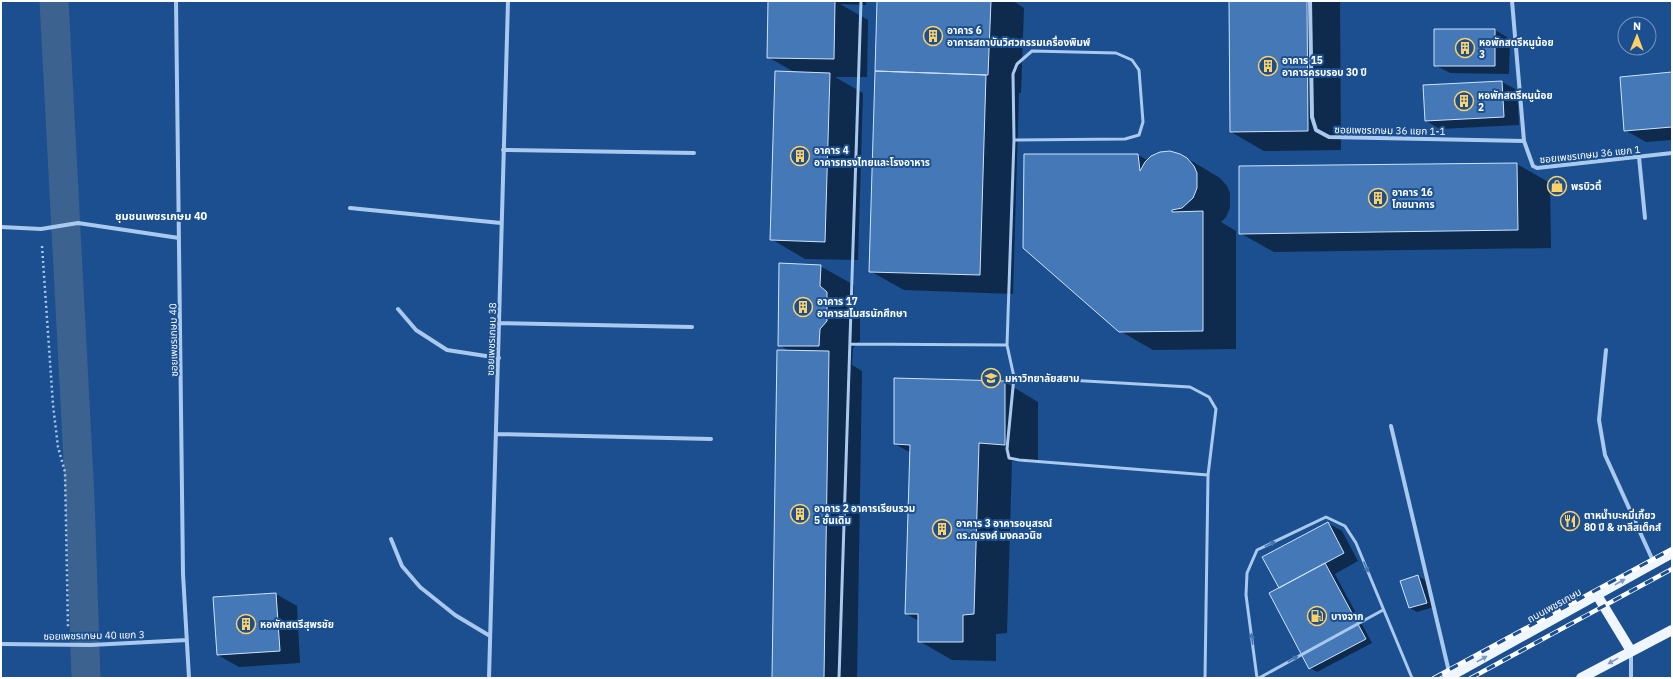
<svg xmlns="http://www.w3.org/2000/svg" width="1673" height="679" font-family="'IBM Plex Sans','Noto Sans Thai',sans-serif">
<rect width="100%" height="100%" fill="#1b4f8f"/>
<path fill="#0007" d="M769,1H866V5L840,4L868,20L867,77H835L863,93L858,260L805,259L771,239L796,73L768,57Z
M878,1H1013L1024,8L1021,93H1019L1013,294L904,290L870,271Z
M1230,1H1340L1341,150L1264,151L1231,132Z
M1435,30H1495L1510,39L1509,74L1450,73L1435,65Z
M1672,73V140L1646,142L1625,130Z
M1502,82L1517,90L1519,125L1440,129L1426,121L1424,86Z
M1180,154L1220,178L1227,186L1230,193V208L1226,217L1221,222L1236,231V349L1153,350L1120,331L1138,155L1147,160Z
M1517,164L1550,183L1551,248L1274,252L1240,233Z
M820,266L854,285L853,306L860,312V341L853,348L852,365L862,371L857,678H773L789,351L779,345Z
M1005,382L1038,402V463L1012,461L1007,633L996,634V661L952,660L919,641V621L906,614L911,453L895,444Z
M1328,523L1342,531L1358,561L1335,574L1372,643L1317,672L1310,668L1280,588Z
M1418,576L1425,580L1434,607L1417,612L1410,608L1401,581Z
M276,594L297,606L300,663L239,667L218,655Z"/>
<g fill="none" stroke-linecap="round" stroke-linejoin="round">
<path stroke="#3c6290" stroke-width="29" d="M54,1L80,498L86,678"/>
</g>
<path fill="#4478b7" stroke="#cfe3fa" d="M768,1H835L834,59L767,58Z
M877,1H991L988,75L875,71Z
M1229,1H1307L1308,131L1230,132Z
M1434,29H1495V66H1434Z
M775,71L830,73L825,242L770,240Z
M875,71L986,75L980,275L869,272Z
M1672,72V127L1624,131L1620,77Z
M1502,81L1504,117L1425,121L1423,85Z
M1170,151L1180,154L1187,158L1194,166L1197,173V188L1193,198L1182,208L1172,210V212L1203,211V331L1119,332L1023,248L1024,154H1138L1140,171L1145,162L1151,156L1160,152Z
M1517,163L1518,230L1239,234V166Z
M779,263L821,265L820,286L827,292V321L820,329L819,346H778Z
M777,350L829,351L824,678H772Z
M894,378L1005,381V445L979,443L974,614L963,615V642H918V614H905L910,445L894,444Z
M1328,522L1344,553L1279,588L1262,557Z
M1325,563L1366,639L1309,669L1269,593Z
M1418,575L1427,603L1409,608L1400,581Z
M276,593L280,651L217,655L213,597Z"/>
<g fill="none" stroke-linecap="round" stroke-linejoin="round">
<path stroke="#a9c9ee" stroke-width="2.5" stroke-dasharray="2 3" stroke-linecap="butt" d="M42,246L53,405L58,447L65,472L68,629"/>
<path stroke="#a9c9ee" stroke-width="3" d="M850,344L1007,345L1014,377
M1007,345L1014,140L1013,74L1017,64L1032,51L1116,53L1132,60L1139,70L1143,122L1139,135L1125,139L1014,140
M839,678L861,1
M1205,678L1208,475L1216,409L1209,397L1190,387L1014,377L1007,449L1009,458L1019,460L1208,475
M1257,678L1246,595L1247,573L1257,550L1326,517L1345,526L1356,543L1412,678
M1259,678L1383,610"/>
<path stroke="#a9c9ee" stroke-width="4" d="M176,1L183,574L189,678
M1310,1L1312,117L1316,130L1329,137L1524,141
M1512,1L1524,141L1533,166L1537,168L1672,153
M503,150L694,153
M1639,157L1645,218
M350,208L501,223
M1,227L41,229L78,223L179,238
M398,309L416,330L447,350L499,358
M500,323L692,327
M1606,350L1599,420L1605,455L1654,563
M1391,426L1450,676
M496,434L711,439
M391,539L402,566L420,587L455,615L490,636
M1,644L91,645L187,640
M1631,652V678
M489,678L508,1"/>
<path stroke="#f0f6ff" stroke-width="10" d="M1597,595L1631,651
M1447,678L1672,553
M1581,678L1672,630"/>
<g stroke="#fff" stroke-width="4.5">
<path id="rail" d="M1434,678L1672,549
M1471,678L1672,569"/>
</g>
<use href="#rail" stroke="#1b4f8f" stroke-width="3" stroke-dasharray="9" stroke-linecap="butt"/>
</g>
<defs><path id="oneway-solid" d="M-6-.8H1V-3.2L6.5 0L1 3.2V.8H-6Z"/></defs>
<g fill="#4674ac">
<use href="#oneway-solid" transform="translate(1270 544) rotate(-26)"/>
<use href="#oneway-solid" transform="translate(1366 567) rotate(67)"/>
<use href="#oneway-solid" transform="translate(1252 639) rotate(-97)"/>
<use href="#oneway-solid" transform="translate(1293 659) rotate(-29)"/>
</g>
<g fill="#7b9ac1">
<use href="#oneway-solid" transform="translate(1620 582) rotate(-29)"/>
<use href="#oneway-solid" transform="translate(1482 659) rotate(-29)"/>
<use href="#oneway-solid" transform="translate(1613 661) rotate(151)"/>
</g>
<defs>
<g id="building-ring" transform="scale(1)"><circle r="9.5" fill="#1b4f8f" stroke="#ffd166" stroke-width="1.5"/><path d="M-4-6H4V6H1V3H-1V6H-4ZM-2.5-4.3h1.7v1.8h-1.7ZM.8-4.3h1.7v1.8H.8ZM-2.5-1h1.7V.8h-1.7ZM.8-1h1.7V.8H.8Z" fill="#ffd166"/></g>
<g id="shop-ring" transform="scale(1)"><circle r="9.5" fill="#1b4f8f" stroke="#ffd166" stroke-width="1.5"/><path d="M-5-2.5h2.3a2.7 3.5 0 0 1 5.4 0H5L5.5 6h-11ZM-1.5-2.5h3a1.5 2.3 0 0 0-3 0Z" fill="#ffd166"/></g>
<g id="university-ring" transform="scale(1)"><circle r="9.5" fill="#1b4f8f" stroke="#ffd166" stroke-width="1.5"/><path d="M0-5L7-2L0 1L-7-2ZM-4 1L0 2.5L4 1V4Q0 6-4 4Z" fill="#ffd166"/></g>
<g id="restaurant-ring" transform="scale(1)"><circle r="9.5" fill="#1b4f8f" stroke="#ffd166" stroke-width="1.5"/><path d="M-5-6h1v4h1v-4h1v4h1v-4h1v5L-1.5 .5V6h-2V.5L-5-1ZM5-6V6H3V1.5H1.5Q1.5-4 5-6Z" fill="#ffd166"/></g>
<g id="fuel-ring" transform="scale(1)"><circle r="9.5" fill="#1b4f8f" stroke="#ffd166" stroke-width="1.5"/><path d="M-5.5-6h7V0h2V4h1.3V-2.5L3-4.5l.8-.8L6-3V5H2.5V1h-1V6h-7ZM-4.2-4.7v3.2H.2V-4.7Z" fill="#ffd166"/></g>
</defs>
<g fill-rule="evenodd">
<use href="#building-ring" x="933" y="36"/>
<use href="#building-ring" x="1465" y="48"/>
<use href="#building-ring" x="1268" y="66"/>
<use href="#building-ring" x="1464" y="101"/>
<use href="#building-ring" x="800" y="156"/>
<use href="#shop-ring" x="1557" y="186"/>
<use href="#building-ring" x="1378" y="198"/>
<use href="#building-ring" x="803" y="307"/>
<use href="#university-ring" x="991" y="378"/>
<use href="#building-ring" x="800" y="514"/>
<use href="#restaurant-ring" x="1570" y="521"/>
<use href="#building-ring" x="942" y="529"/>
<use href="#fuel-ring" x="1317" y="616"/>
<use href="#building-ring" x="246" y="624"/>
</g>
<g text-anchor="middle" stroke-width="4" stroke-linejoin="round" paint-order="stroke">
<g font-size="10" font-weight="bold" fill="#fff" stroke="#1b4f8f" text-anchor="start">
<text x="947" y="34">อาคาร 6<tspan x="947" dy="12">อาคารสถาบันวิศวกรรมเครื่องพิมพ์</tspan></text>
<text x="1479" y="46">หอพักสตรีหนูน้อย<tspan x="1479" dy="12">3</tspan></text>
<text x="1282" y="64">อาคาร 15<tspan x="1282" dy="12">อาคารครบรอบ 30 ปี</tspan></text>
<text x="1478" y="99">หอพักสตรีหนูน้อย<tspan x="1478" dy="12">2</tspan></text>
<text x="814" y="154">อาคาร 4<tspan x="814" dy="12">อาคารทรงไทยและโรงอาหาร</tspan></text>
<text x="1571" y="190">พรบิวตี้</text>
<text x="1392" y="196">อาคาร 16<tspan x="1392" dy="12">โภชนาคาร</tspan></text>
<text x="817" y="305">อาคาร 17<tspan x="817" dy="12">อาคารสโมสรนักศึกษา</tspan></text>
<text x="1005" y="382">มหาวิทยาลัยสยาม</text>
<text x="814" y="512">อาคาร 2 อาคารเรียนรวม<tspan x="814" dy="12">5 ชั้นเดิม</tspan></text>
<text x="1584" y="519">ตาหน๊ำบะหมี่เกี๊ยว<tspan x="1584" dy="12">80 ปี &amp; ชาลีสเต็กส์</tspan></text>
<text x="956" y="527">อาคาร 3 อาคารอนุสรณ์<tspan x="956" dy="12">ดร.ณรงค์ มงคลวนิช</tspan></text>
<text x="1331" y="620">บางจาก</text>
<text x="260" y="628">หอพักสตรีสุพรชัย</text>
</g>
<g font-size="10" fill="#fff" stroke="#1b4f8f">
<text transform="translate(1390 130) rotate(1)" y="4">ซอยเพชรเกษม 36 แยก 1-1</text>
<text transform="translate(1590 154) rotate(-6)" y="4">ซอยเพชรเกษม 36 แยก 1</text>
<text transform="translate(491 339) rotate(-88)" y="4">ซอยเพชรเกษม 38</text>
<text transform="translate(173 340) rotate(-91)" y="4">ซอยเพชรเกษม 40</text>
<text transform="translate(1554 605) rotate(-29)" y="4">ถนนเพชรเกษม</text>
<text transform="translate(94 635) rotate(-1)" y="4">ซอยเพชรเกษม 40 แยก 3</text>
</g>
<g font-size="11" font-weight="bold" fill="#fff" stroke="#1b4f8f">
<text x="161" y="220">ชุมชนเพชรเกษม 40</text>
</g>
</g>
<rect width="1673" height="679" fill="none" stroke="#ffffff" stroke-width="4"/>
<g transform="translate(1637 36) rotate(1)"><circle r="19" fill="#1b4f8f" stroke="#7695bc"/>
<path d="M0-3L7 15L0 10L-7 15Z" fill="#ffd166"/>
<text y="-6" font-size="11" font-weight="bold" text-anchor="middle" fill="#ffffff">N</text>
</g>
</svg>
